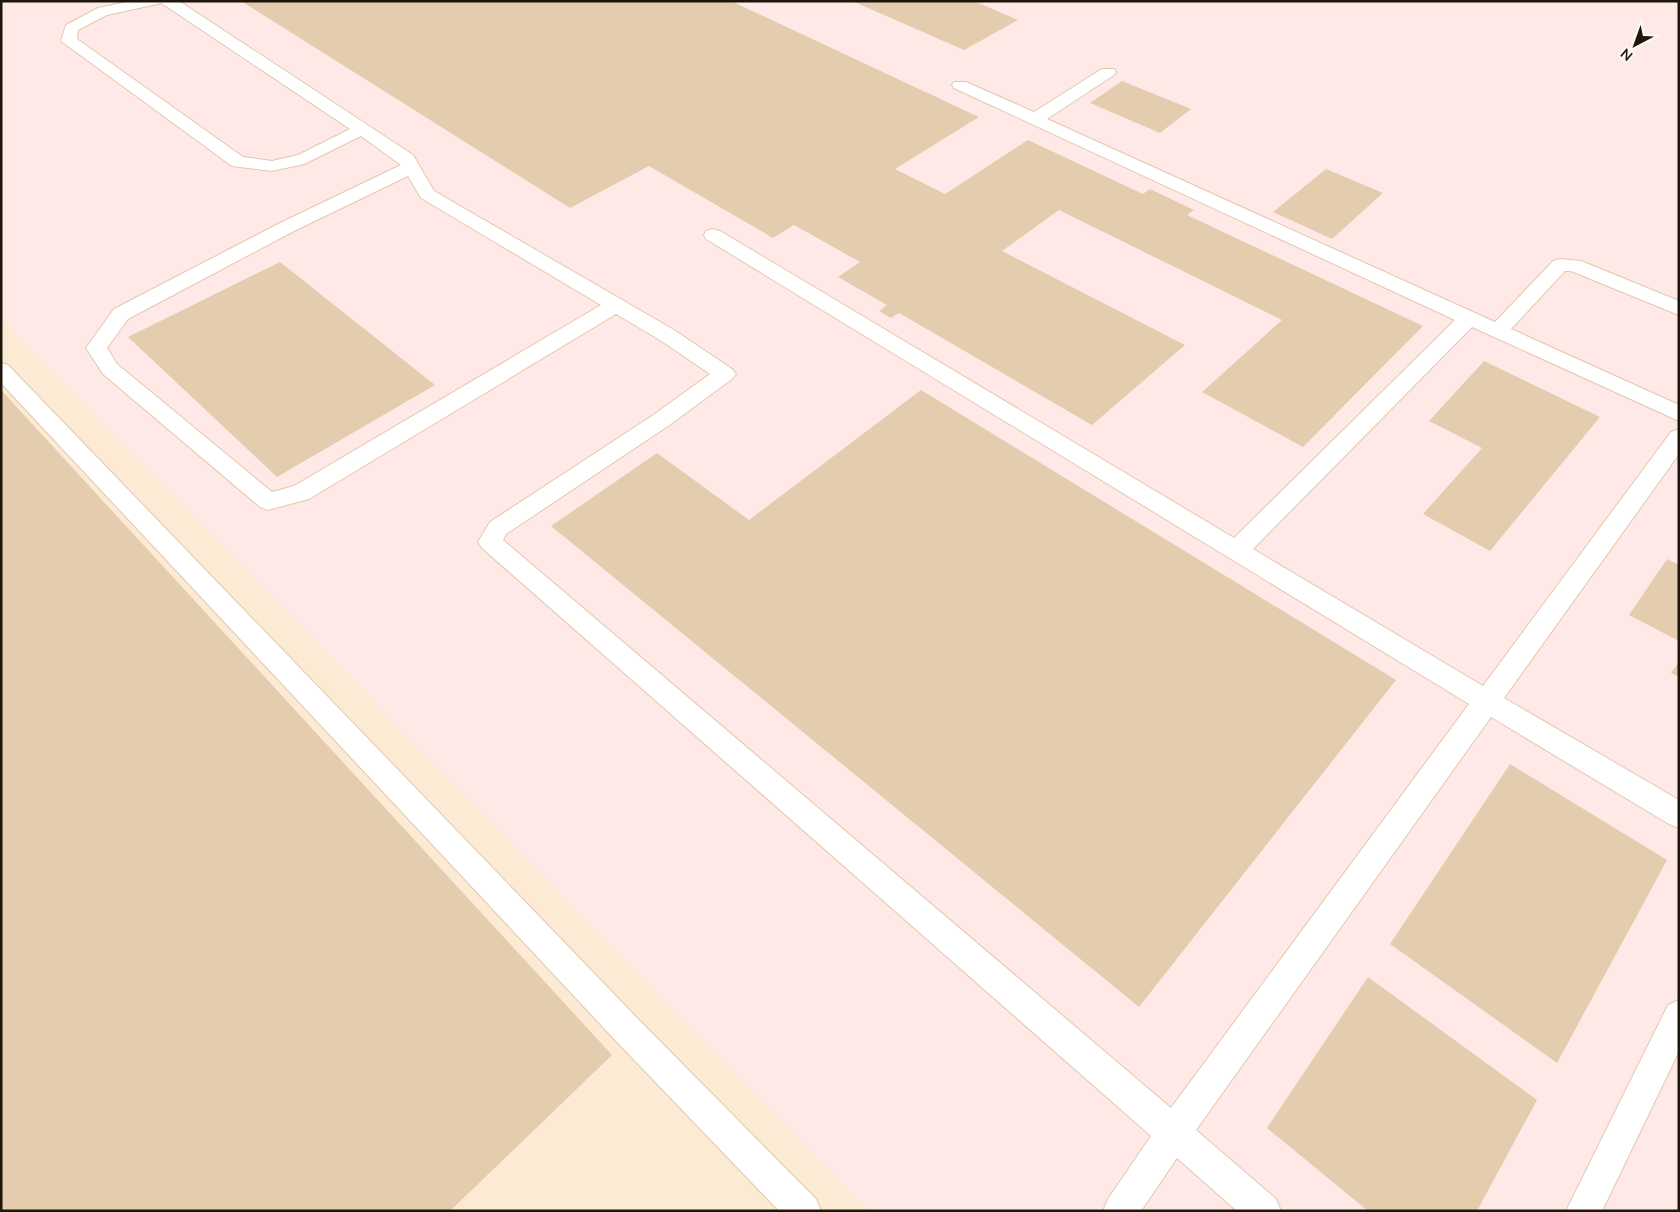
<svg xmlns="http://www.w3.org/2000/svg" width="1680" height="1212" font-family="'Nunito Sans',sans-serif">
<rect width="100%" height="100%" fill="#fdf8f2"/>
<path fill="#fcead4" d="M1,318L325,651L869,1211H1Z"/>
<path fill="#ffe9e7" d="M1,1H1679V1211H869L1,318Z"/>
<path fill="#e4ccae" d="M241,1H731L979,117L895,169L945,194L1028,140L1143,194L1150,189L1194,210L1187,215L1423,326L1303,447L1202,392L1282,320L1059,210L1002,251L1185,345L1092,425L899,313L891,318L879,311L887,305L838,277L860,262L794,225L773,238L649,166L570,208Z
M852,1H974L1018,20L964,50Z
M1122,81L1191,109L1160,133L1090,103Z
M1326,169L1383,193L1332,239L1273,212Z
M280,262L435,385L277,477L128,337Z
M1484,361L1600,417L1490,551L1423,514L1482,448L1429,421Z
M1,390L612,1055L450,1211H1Z
M921,390L1396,680L1139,1007L551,526L657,453L749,520Z
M1667,559L1679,565V641L1629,615Z
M1679,662V677L1671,673Z
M1510,764L1667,860L1557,1063L1390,944Z
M1368,977L1537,1100L1477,1211H1368L1267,1128Z"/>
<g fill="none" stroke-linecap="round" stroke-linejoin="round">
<g stroke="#e1c9ab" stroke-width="2">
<path id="lane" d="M131,1H179L413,155L434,191L674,330L732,369L736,374L732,379L668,426L506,534L503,540L1171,1108L1469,704L706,239L704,235L706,231L713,229L720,231L1234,538L1455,320L954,88L952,85L954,82H966L1034,112L1102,69H1114L1116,72L1114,75L1047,119L1495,322L1553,261L1560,259L1581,261L1679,301V315L1571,271H1565L1511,329L1679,405V421L1472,327L1253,549L1483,686L1671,432L1679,429V454L1504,698L1679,800V828L1669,824L1491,717L1196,1130L1276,1199L1281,1211H1237L1177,1158L1141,1211H1103L1108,1199L1151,1136L482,548L478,542L490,522L652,416L710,374L660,340L616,314L309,499L268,510L260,507L103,374L86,348L114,309L280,223L401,165L361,136L304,164L272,171L232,166L61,41L66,25L98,8ZM162,3L163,4L350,129L298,155L272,161L243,157L77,39L78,30L107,15ZM408,176L421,198L601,305L294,486L272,492L117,364L107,348L128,319L294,231Z
M1,363L8,365L638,1019L816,1199L821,1211H779L616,1041L1,383Z
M1679,1000V1051L1602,1211H1566L1668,1005Z"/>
</g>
<use href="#lane" fill="#fff" fill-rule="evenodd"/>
</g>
<rect width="1680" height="1212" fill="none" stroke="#1e160b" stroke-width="5"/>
<g transform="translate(1635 45) rotate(221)" stroke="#fdf8f2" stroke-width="4" paint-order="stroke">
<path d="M0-4L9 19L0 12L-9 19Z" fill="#1e160b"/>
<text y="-8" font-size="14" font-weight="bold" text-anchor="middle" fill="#1e160b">N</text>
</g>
</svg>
